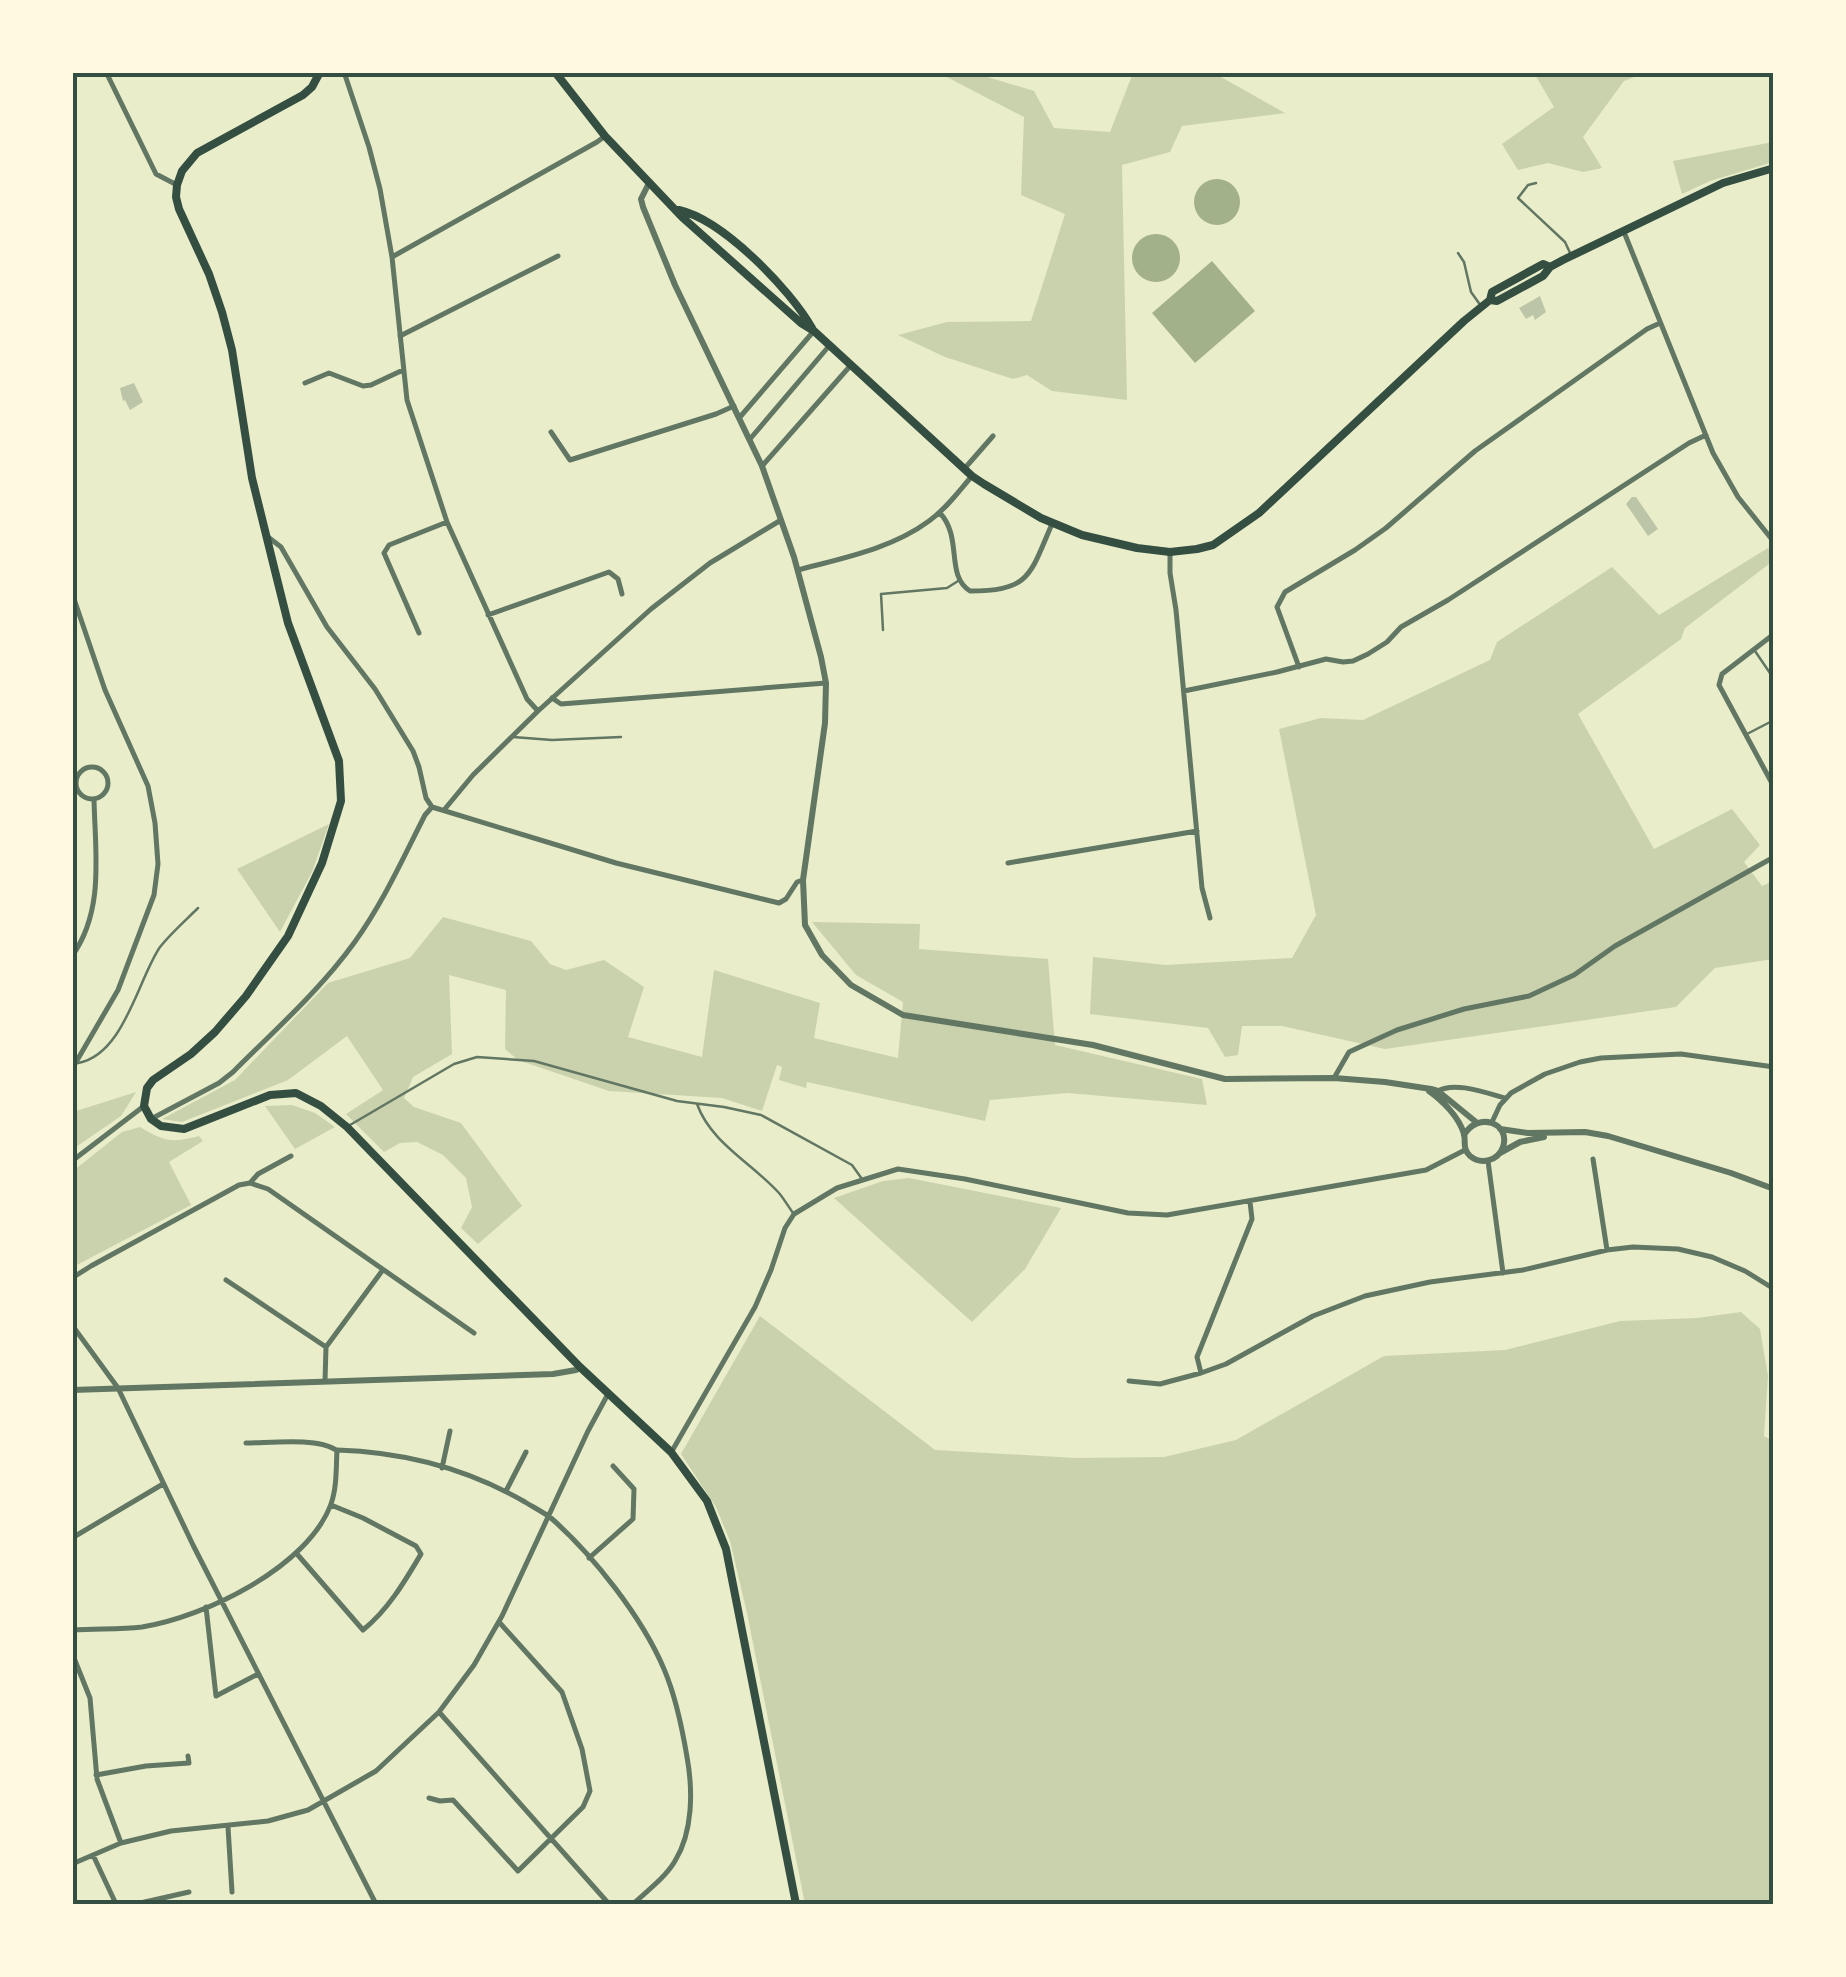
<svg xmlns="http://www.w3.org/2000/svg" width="1846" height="1977" font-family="Lato,sans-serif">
<rect width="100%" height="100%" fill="#e9edc9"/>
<path fill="#cad2ad" d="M939,73H974L1034,91L1054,128L1110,132L1133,73H1214L1285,113L1182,126L1170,152L1122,165L1127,400L1052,391L1027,375L1013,379L945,357L898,335L947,322L1031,321L1065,214L1021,195L1024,117Z
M1534,73H1644L1624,81L1583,137L1602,168L1583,172L1548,163L1518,170L1502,144L1554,107Z
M1773,142V162L1710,181L1682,194L1673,161Z
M1768,548L1773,554V561L1685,628L1681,639L1578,714L1654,849L1732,809L1760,845L1744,862L1762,886L1773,881V959L1715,968L1676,1007L1385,1049L1282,1026H1242L1238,1055L1225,1057L1208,1028L1090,1014L1093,957L1165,965L1292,958L1316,915L1279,729L1321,718L1363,720L1490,660L1497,642L1612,567L1659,615Z
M329,824L312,872L280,932L237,869Z
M443,917L531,941L550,964L566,970L604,960L644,987L628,1037L702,1057L714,970L820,1003L814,1038L898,1058L903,1002L856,975L812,922L920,924L919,949L1048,959L1055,1045L1202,1079L1207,1105L1067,1093L990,1100L985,1121L807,1082L806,1088L779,1080L782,1067L777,1065L762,1111L722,1098L609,1091L518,1060L505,1049L506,990L449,975L452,1054L413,1077L404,1098L414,1107L461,1123L522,1206L478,1244L461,1228L472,1207L466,1178L443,1155L417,1142L400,1143L384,1152L346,1114L383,1090L347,1036L288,1080L182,1122L162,1119L235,1080L328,983L410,958Z
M136,1092L121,1116L73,1149V1112Z
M292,1105L315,1113L335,1127L295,1149L265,1106Z
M140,1127C165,1142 172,1143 199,1136L203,1141L169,1162L191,1205L73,1267V1171L122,1132Z
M909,1178L1061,1208L1025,1269L972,1322L834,1198L883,1181Z
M1741,1312L1760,1329L1768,1376L1764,1436L1773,1441V1904H805L747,1613L730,1541L716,1507L681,1454L760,1316L935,1450L1076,1458L1164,1457L1236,1440L1384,1356L1505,1350L1620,1321L1697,1318Z"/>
<path fill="#a3b18a" d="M1194 202a23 23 0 1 1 46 0a23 23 0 1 1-46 0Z
M1132 258a24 24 0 1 1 48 0a24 24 0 1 1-48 0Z
M1212,261L1255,311L1195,363L1152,313Z"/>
<path fill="#bcc5a7" d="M1540,296L1546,312L1535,320L1533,315L1526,319L1519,308Z
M134,383L143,402L130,410L125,400L123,401L120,388Z
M1632,497H1636L1658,529L1648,536L1626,504Z"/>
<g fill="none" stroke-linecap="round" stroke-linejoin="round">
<path stroke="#617663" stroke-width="2.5" d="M1536,183L1528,185L1518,198L1565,242L1571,255
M1458,253L1464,262L1471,292L1481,306
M883,630L881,594L947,588L958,581
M1755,651L1774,679
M1747,734L1774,720
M513,737L552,740L621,737
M78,1063C124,1055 138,979 160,947C171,933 186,920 198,908
M697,1104C711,1143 752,1163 779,1193C784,1199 788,1206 793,1213
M350,1125L454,1064L477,1057L534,1061L677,1101L724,1107L761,1115L852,1165L862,1179"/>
<path stroke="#617663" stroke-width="5" d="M106,72L156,174L177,185
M344,72L369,147L380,189L392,257L407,400L447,522L527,699L538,711
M1624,232L1713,453L1738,497L1774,542
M392,257L597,142L605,136
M400,336L558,256
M305,383L329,373L363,386L371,385L403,370
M740,417L813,332
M551,432L570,460L716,414L734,406
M750,439L829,346
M762,466L851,365
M965,468L993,436
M940,513C963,538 945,575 970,591C1031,591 1030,574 1052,524
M268,537L281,547L327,627L375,689L413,751L419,767L426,798L432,807L616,863L779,903L786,899L797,882L803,880
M1170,552V573L1176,610L1202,888L1210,918
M798,570C843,558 891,549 929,521C946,509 959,491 972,476
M72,593L105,690L148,786L155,823L158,864L154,895L118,990L72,1069
M488,615L609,572L618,579L622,594
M419,633L384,553L389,545L447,522
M1774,634L1722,674L1719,685L1774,787
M1299,667L1277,607L1285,592L1355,550L1386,528L1475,451L1647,329L1660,323
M1184,691L1277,672L1326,659L1343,662L1353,661L1368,654L1387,642L1401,627L1448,600L1689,443L1706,435
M552,698L561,704L826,683
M76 783a16 16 0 1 1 32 0a16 16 0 1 1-32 0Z
M444,810L473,775L538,711L651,609L710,563L781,520
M1008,863L1197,831
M72,956C105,910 95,852 94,799
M1334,1078L1349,1052L1397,1030L1464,1009L1529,996L1574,975L1615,946L1774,857
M1438,1091C1455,1081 1486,1093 1505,1098
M151,1119L219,1083L233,1072C275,1030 320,990 354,943C383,903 403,858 425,815L432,807
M1492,1122L1500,1105L1511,1093L1545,1074L1580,1062L1601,1058L1681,1054L1774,1067
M1593,1159L1607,1250
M72,1161L144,1106
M1488,1161L1503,1273
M250,1183L268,1189L474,1333
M72,1278L91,1266L239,1185L250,1183L258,1174L291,1156
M226,1280L326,1347
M72,1325L118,1388L193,1545L376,1904
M1201,1373L1197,1357L1252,1219L1250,1202
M325,1381L326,1347L382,1271
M1129,1381L1160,1384L1201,1373L1226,1364L1313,1316L1365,1296L1430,1282L1523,1270L1607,1250L1633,1247L1678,1249L1712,1257L1745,1271L1774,1289
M246,1443C269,1443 317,1437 336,1450
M672,1451L755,1307L771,1270L785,1228L794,1214L837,1188L898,1169L965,1179L1128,1213L1167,1215L1426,1170L1465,1150
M442,1468L450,1431
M506,1491L526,1452
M72,1538L163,1484
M297,1554L363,1630C388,1610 405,1581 421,1554L416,1546L363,1518L331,1505
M589,1558L633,1519L634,1489L613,1466
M206,1607L216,1696L258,1674
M72,1630C96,1628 119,1630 142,1627C205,1617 308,1567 331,1504C337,1487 336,1468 337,1450C403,1452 468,1469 525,1502C533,1507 543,1512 551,1518C593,1555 642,1617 664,1669C676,1697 682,1727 687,1757C693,1790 693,1832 675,1861C665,1878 647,1891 633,1904
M72,1653L90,1698L97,1779L121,1843
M439,1712L609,1904
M96,1775L146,1766L189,1763L188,1756
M429,1798L440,1801L453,1800L518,1871L583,1807L590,1791L582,1749L562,1692L499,1622
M228,1827L232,1892
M93,1855L116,1904
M72,1864L121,1843L171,1831L268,1821L308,1810L376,1771L439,1712L474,1665L502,1616L588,1431L608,1394
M136,1904L189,1892"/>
<path stroke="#617663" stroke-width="6" d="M649,183L641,199L643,207L675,285L762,466L794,557L821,657L826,683L825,723L803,880L805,925L822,955L851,985L903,1015L1093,1045L1225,1079L1334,1078L1385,1082L1431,1089L1438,1091L1476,1122
M1429,1091C1443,1101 1459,1117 1464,1134C1466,1142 1462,1148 1470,1156C1481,1165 1498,1161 1503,1147C1511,1123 1478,1111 1464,1135
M1500,1129L1528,1133L1585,1132L1608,1136L1731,1173L1774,1189
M1500,1153L1520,1142L1544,1137
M72,1390L553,1374L576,1370L580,1367"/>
<path stroke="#344e41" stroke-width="8" d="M320,72L312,87L303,95L197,153L182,171L177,185L176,197L179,209L209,274L222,312L232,350L252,478L276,575L288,623L339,761L341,801L322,863L288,936L246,996L215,1032L191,1054L153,1080L147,1088L144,1106L151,1119L161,1126L184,1129L270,1095L296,1093L321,1106L347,1127L580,1367L671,1452L707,1501L726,1549L796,1904
M555,72L605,136L682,217L801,323L814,331L972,476L984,484L1041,518L1082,535L1137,548L1170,552L1197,549L1213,545L1259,513L1464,321L1490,300L1492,292L1543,264L1550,267
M679,210C723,220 790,289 812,328
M1490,300L1497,301L1543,276L1550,267L1563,260L1723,183L1774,168"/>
</g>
<rect width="1846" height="1977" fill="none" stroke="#fefae0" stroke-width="150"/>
<rect x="75" y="75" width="1696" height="1827" fill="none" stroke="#344e41" stroke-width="4"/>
</svg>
